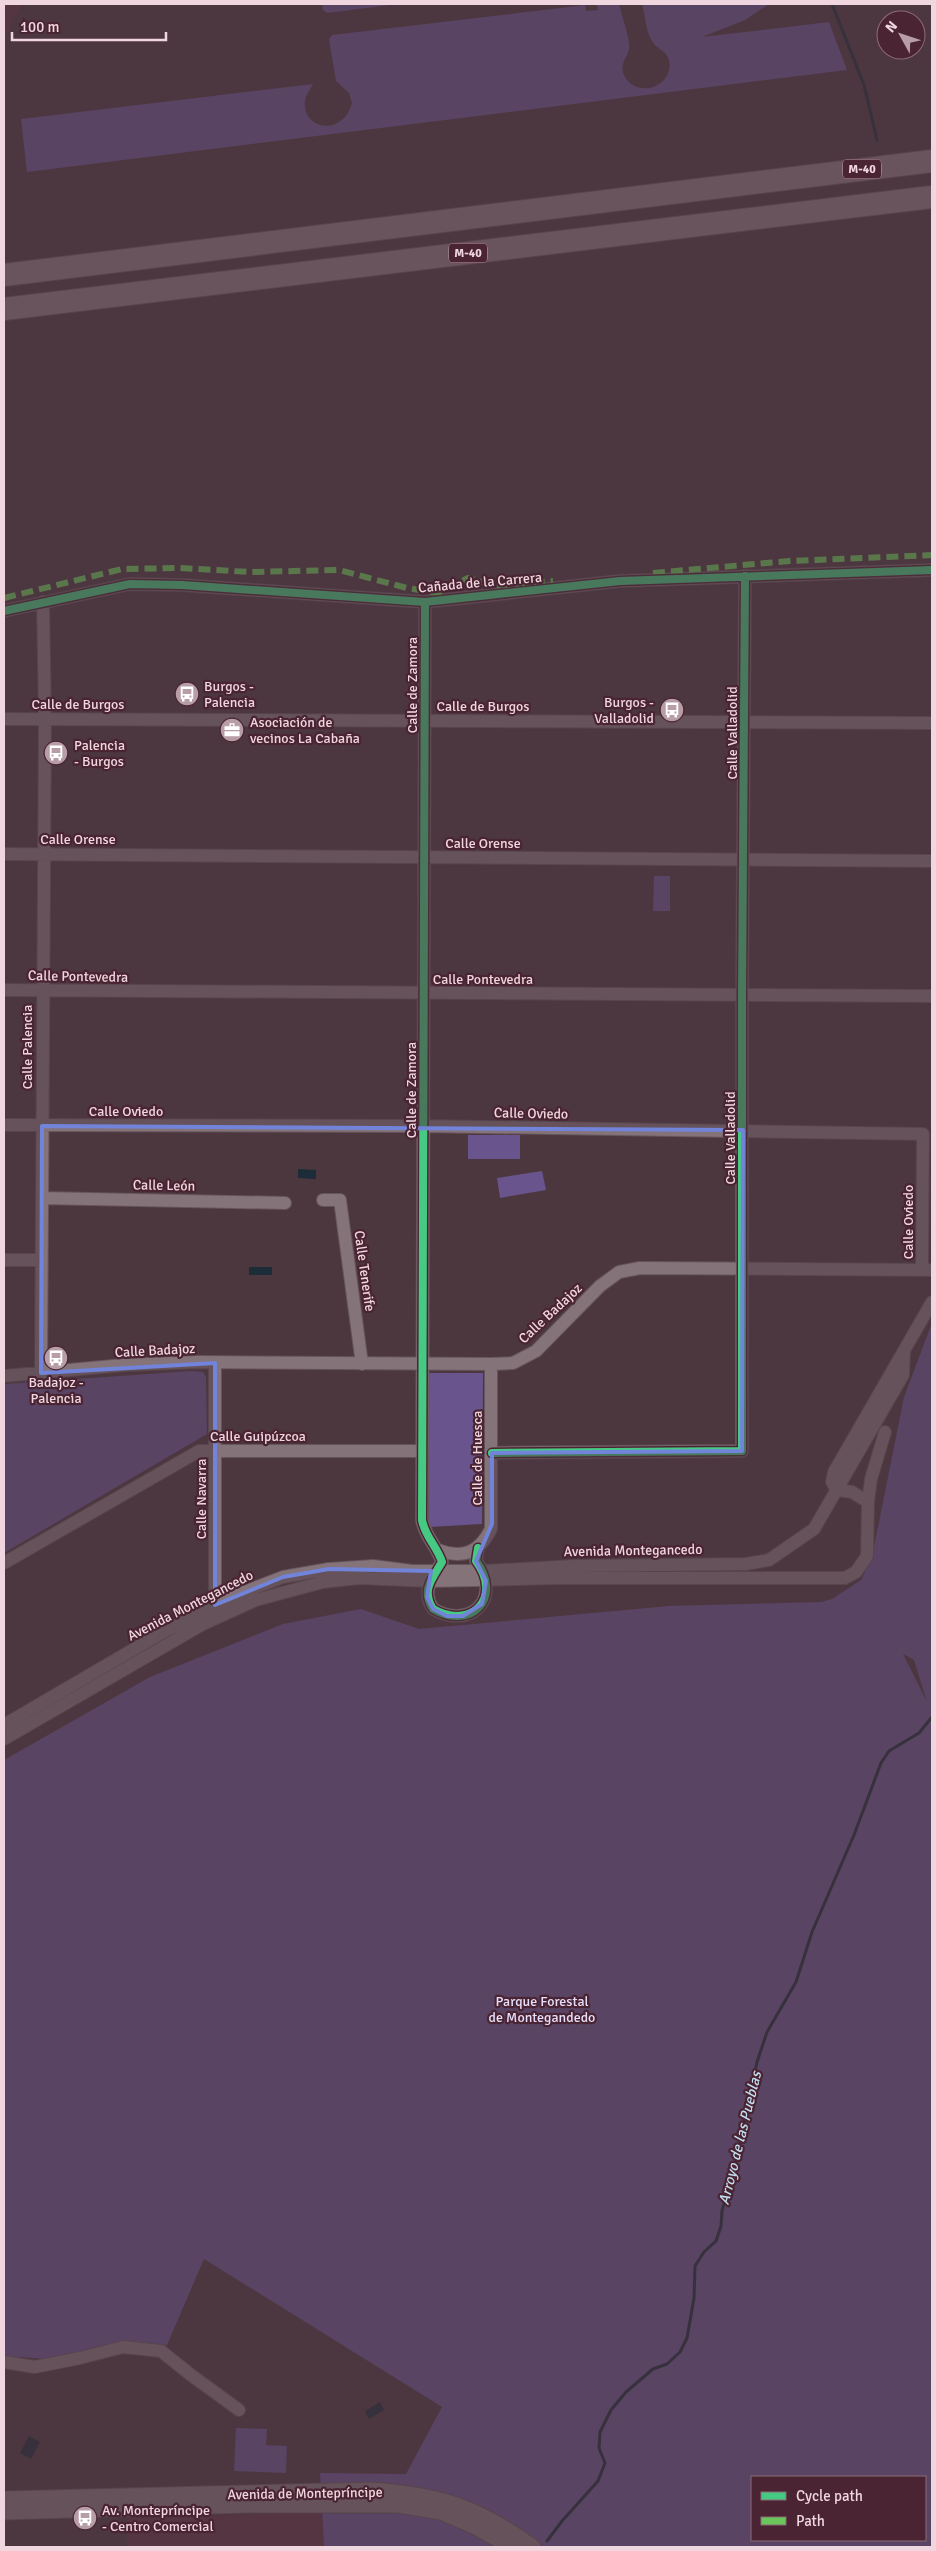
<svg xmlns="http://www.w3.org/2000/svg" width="936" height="2551" font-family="Signika,sans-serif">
<rect width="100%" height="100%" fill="#4c373f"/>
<path fill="#5f3444" d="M4,4H21L4,40Z
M322,2512L324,2547H127V2519Z"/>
<path fill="#69548e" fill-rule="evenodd" d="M322,4H398L327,13L323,10Z
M597,4H619C621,13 631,41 629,49C627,59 618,65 625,77C638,99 674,86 669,61C667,50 656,49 652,41C646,32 645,15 642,4H769L745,20L702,37L829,22L847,70L27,172L21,119L313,84C310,90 306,94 305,101C302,130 343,137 352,103L349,93L336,81L329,39L332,35L585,5L586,11L598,10Z
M654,876H670V911H653Z
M468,1135H520V1159H468Z
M542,1171L546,1190L500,1198L497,1178Z
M932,1323V2547H324L320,2473L406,2474L442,2407L204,2259L167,2345L47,2359L4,2356V1760L150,1677L283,1624L361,1609L419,1629L669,1606L821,1602L832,1599L861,1580L872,1557L904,1397ZM903,1654L914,1660L927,1702ZM752,2477H925V2540H752Z
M191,1371L203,1372L206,1377L207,1434L4,1553V1384Z
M429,1373H483L482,1524L429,1527Z
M236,2428L267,2429L266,2445L287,2446L286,2473L234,2471Z"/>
<path fill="#1c2c38" d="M298,1169L316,1170V1179L298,1178Z
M249,1267H272V1275H249Z
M380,2402L384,2410L369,2419L365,2411Z
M29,2436L40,2442L31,2459L20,2453Z"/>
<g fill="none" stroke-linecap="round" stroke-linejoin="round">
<path stroke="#1c2c38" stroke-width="3" d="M832,4L864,85L877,140
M547,2541L562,2521L598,2481L605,2463L599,2448L600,2432L611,2410L626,2392L653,2369L667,2364L680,2352L687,2338L694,2298L695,2266L704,2252L716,2241L721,2226L722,2211L736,2162L757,2062L767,2032L796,1982L812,1932L854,1835L881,1763L889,1751L919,1733L932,1717"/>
<g stroke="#66545b" stroke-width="14">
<path id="minor" d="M425,602L422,1520C425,1537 437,1546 442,1562C432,1579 421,1590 433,1609C472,1631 503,1597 476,1561L478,1548
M4,611L130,584L182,585L425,602L620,581L932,570
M4,719L932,723
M4,854L932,861
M4,990L932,996
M4,1125L423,1126L923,1134L922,1269
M42,1198L285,1203
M323,1200H340L362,1364
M4,1260H41
M215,1363V1605
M41,1373L45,719L43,602
M4,1376L124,1365L198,1362L491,1364L513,1363L536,1351L600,1286L619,1272L640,1268L932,1270
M492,1453L742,1451V995L745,576
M837,1490L832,1482L834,1472L932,1302
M837,1490L852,1492L868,1502
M438,1550C463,1559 479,1553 491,1529V1364
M4,1563L199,1451H422
M4,1725L165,1631L244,1592L283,1577L329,1569L373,1566L412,1571H484L574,1566L746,1564L769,1560L814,1529L903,1375L904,1353
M4,1739L203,1624L256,1600L323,1582L359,1578L429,1581L560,1578H845L856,1572L867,1556L868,1502L871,1479L885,1432
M4,2362L35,2367L80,2358L123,2347L161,2351L191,2375L239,2410"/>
</g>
<g stroke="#66545b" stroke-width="17">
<path id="tertiary" d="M4,2499L371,2490C440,2495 476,2506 533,2547
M4,2512L248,2505H399L441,2512L474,2526L511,2547"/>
</g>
<g stroke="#66545b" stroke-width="24">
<path id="motorway" d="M4,275L932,161
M4,309L932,197"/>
</g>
<use href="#minor" stroke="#85737a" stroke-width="12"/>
<use href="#tertiary" stroke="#85737a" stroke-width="15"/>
<use href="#motorway" stroke="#8d757e" stroke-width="22"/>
<path stroke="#6ac65a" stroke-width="6" stroke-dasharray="12 6" stroke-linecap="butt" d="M653,573L789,561L932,555
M4,598L122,569L179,568L250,572L339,570L407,588L438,593L468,578L495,586L553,581"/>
<g stroke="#4a2432" stroke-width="11">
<path id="cycleway" d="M425,602L422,1520C425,1537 437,1546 442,1562C432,1579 421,1590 433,1609C472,1631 503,1597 476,1561L478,1548
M4,611L130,584L182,585L425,602L620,581L932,570
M492,1453L742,1451V995L745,576"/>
</g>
<use href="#cycleway" stroke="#46c982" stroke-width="8"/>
</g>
<path d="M0 0H936V2551H0ZM42,1126L743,1130L742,1451L492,1453V1524L476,1561L486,1581L482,1604L463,1616H447L433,1609L427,1597L431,1571L329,1569L283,1577L215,1605V1363L41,1373Z" fill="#4c373f" fill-opacity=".55" fill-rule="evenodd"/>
<path fill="none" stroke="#7184da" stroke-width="4" stroke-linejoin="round" d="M42,1126L743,1130L742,1451L492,1453V1524L476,1561L486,1581L482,1604L463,1616H447L433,1609L427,1597L431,1571L329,1569L283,1577L215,1605V1363L41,1373Z"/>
<defs>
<g id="bus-disc" transform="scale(1.25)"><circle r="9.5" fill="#b79ea6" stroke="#4a2432"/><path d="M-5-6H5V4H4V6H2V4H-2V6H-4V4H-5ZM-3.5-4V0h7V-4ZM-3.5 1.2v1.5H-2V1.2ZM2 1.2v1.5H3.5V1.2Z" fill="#fff"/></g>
<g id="office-disc" transform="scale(1.25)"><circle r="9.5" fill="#b79ea6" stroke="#4a2432"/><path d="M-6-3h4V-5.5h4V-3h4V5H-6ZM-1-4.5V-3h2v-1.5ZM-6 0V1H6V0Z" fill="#fff"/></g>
</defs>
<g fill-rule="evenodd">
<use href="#bus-disc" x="187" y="694"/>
<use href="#bus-disc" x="672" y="710"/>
<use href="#office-disc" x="232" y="730"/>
<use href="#bus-disc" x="56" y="753"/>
<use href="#bus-disc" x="56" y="1358"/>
<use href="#bus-disc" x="85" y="2518"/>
</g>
<g text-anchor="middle" stroke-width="4.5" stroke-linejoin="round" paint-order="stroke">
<g fill="#4a2432" stroke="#bea1aa" stroke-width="1">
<rect x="843" y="159.5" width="38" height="19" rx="4"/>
<rect x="449" y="243.5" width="38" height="19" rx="4"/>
</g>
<g font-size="12" font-weight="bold" fill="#f0d6de">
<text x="862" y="173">M-40</text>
<text x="468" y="257">M-40</text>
</g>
<g font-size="14" fill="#f0d6de" stroke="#4a2432">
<text transform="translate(480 582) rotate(-5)" y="5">Cañada de la Carrera</text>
<text transform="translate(412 685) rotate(-90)" y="5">Calle de Zamora</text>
<text x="78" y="709">Calle de Burgos</text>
<text x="483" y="711">Calle de Burgos</text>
<text transform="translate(732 733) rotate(-90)" y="5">Calle Valladolid</text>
<text x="78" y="844">Calle Orense</text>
<text x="483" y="848">Calle Orense</text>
<text transform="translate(78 976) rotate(1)" y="5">Calle Pontevedra</text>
<text x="483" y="984">Calle Pontevedra</text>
<text transform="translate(27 1047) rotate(-90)" y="5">Calle Palencia</text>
<text transform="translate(411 1090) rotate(-90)" y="5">Calle de Zamora</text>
<text x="126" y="1116">Calle Oviedo</text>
<text transform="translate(531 1113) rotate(1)" y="5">Calle Oviedo</text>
<text transform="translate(730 1138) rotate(-90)" y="5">Calle Valladolid</text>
<text transform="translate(164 1185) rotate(1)" y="5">Calle León</text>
<text transform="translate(908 1222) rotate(-90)" y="5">Calle Oviedo</text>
<text transform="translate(365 1271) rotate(82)" y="5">Calle Tenerife</text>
<text transform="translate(550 1313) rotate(-43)" y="5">Calle Badajoz</text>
<text transform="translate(155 1350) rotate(-3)" y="5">Calle Badajoz</text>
<text x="258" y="1441">Calle Guipúzcoa</text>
<text transform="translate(477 1458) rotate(-90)" y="5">Calle de Huesca</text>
<text transform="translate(201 1499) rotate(-90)" y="5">Calle Navarra</text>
<text transform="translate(633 1550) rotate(-1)" y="5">Avenida Montegancedo</text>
<text transform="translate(190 1605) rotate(-27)" y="5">Avenida Montegancedo</text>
<text transform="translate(305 2493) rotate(-1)" y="5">Avenida de Montepríncipe</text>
</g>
<g font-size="14" fill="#f0d6de" stroke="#4a2432" text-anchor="start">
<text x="204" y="691">Burgos -<tspan x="204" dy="16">Palencia</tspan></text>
<text x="654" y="707" text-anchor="end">Burgos -<tspan x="654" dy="16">Valladolid</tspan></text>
<text x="250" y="727">Asociación de<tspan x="250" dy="16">vecinos La Cabaña</tspan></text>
<text x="74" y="750">Palencia<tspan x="74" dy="16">- Burgos</tspan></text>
<text x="56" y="1387" text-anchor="middle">Badajoz -<tspan x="56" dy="16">Palencia</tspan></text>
<text x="102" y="2515">Av. Montepríncipe<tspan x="102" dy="16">- Centro Comercial</tspan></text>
</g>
<g font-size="14" fill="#e6dffc" stroke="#4a2432">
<text x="542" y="2006">Parque Forestal<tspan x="542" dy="16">de Montegandedo</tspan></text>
</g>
<g font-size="15" font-style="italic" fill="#c2def1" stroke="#4a2432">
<text transform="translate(740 2138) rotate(-76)" y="5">Arroyo de las Pueblas</text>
</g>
</g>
<rect width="936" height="2551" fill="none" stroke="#f0d6de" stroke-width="10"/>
<rect x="751" y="2476" width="175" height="65" fill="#4a2432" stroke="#8c6b77"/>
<rect x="761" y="2492" width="25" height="8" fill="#46c982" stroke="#8c6b77"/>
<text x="796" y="2501" font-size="15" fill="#f0d6de">Cycle path</text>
<rect x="761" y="2517" width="25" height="8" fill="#6ac65a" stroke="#8c6b77"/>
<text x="796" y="2526" font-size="15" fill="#f0d6de">Path</text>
<g transform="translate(901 35) rotate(310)"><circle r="24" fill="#4a2432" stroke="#8c6b77"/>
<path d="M0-4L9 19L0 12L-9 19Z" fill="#b79ea6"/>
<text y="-8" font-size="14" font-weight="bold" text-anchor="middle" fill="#f0d6de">N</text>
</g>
<path d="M12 32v8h154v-8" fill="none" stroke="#f0d6de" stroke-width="2.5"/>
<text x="20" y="32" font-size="15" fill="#f0d6de" stroke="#4a2432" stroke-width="4" paint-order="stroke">100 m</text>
</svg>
